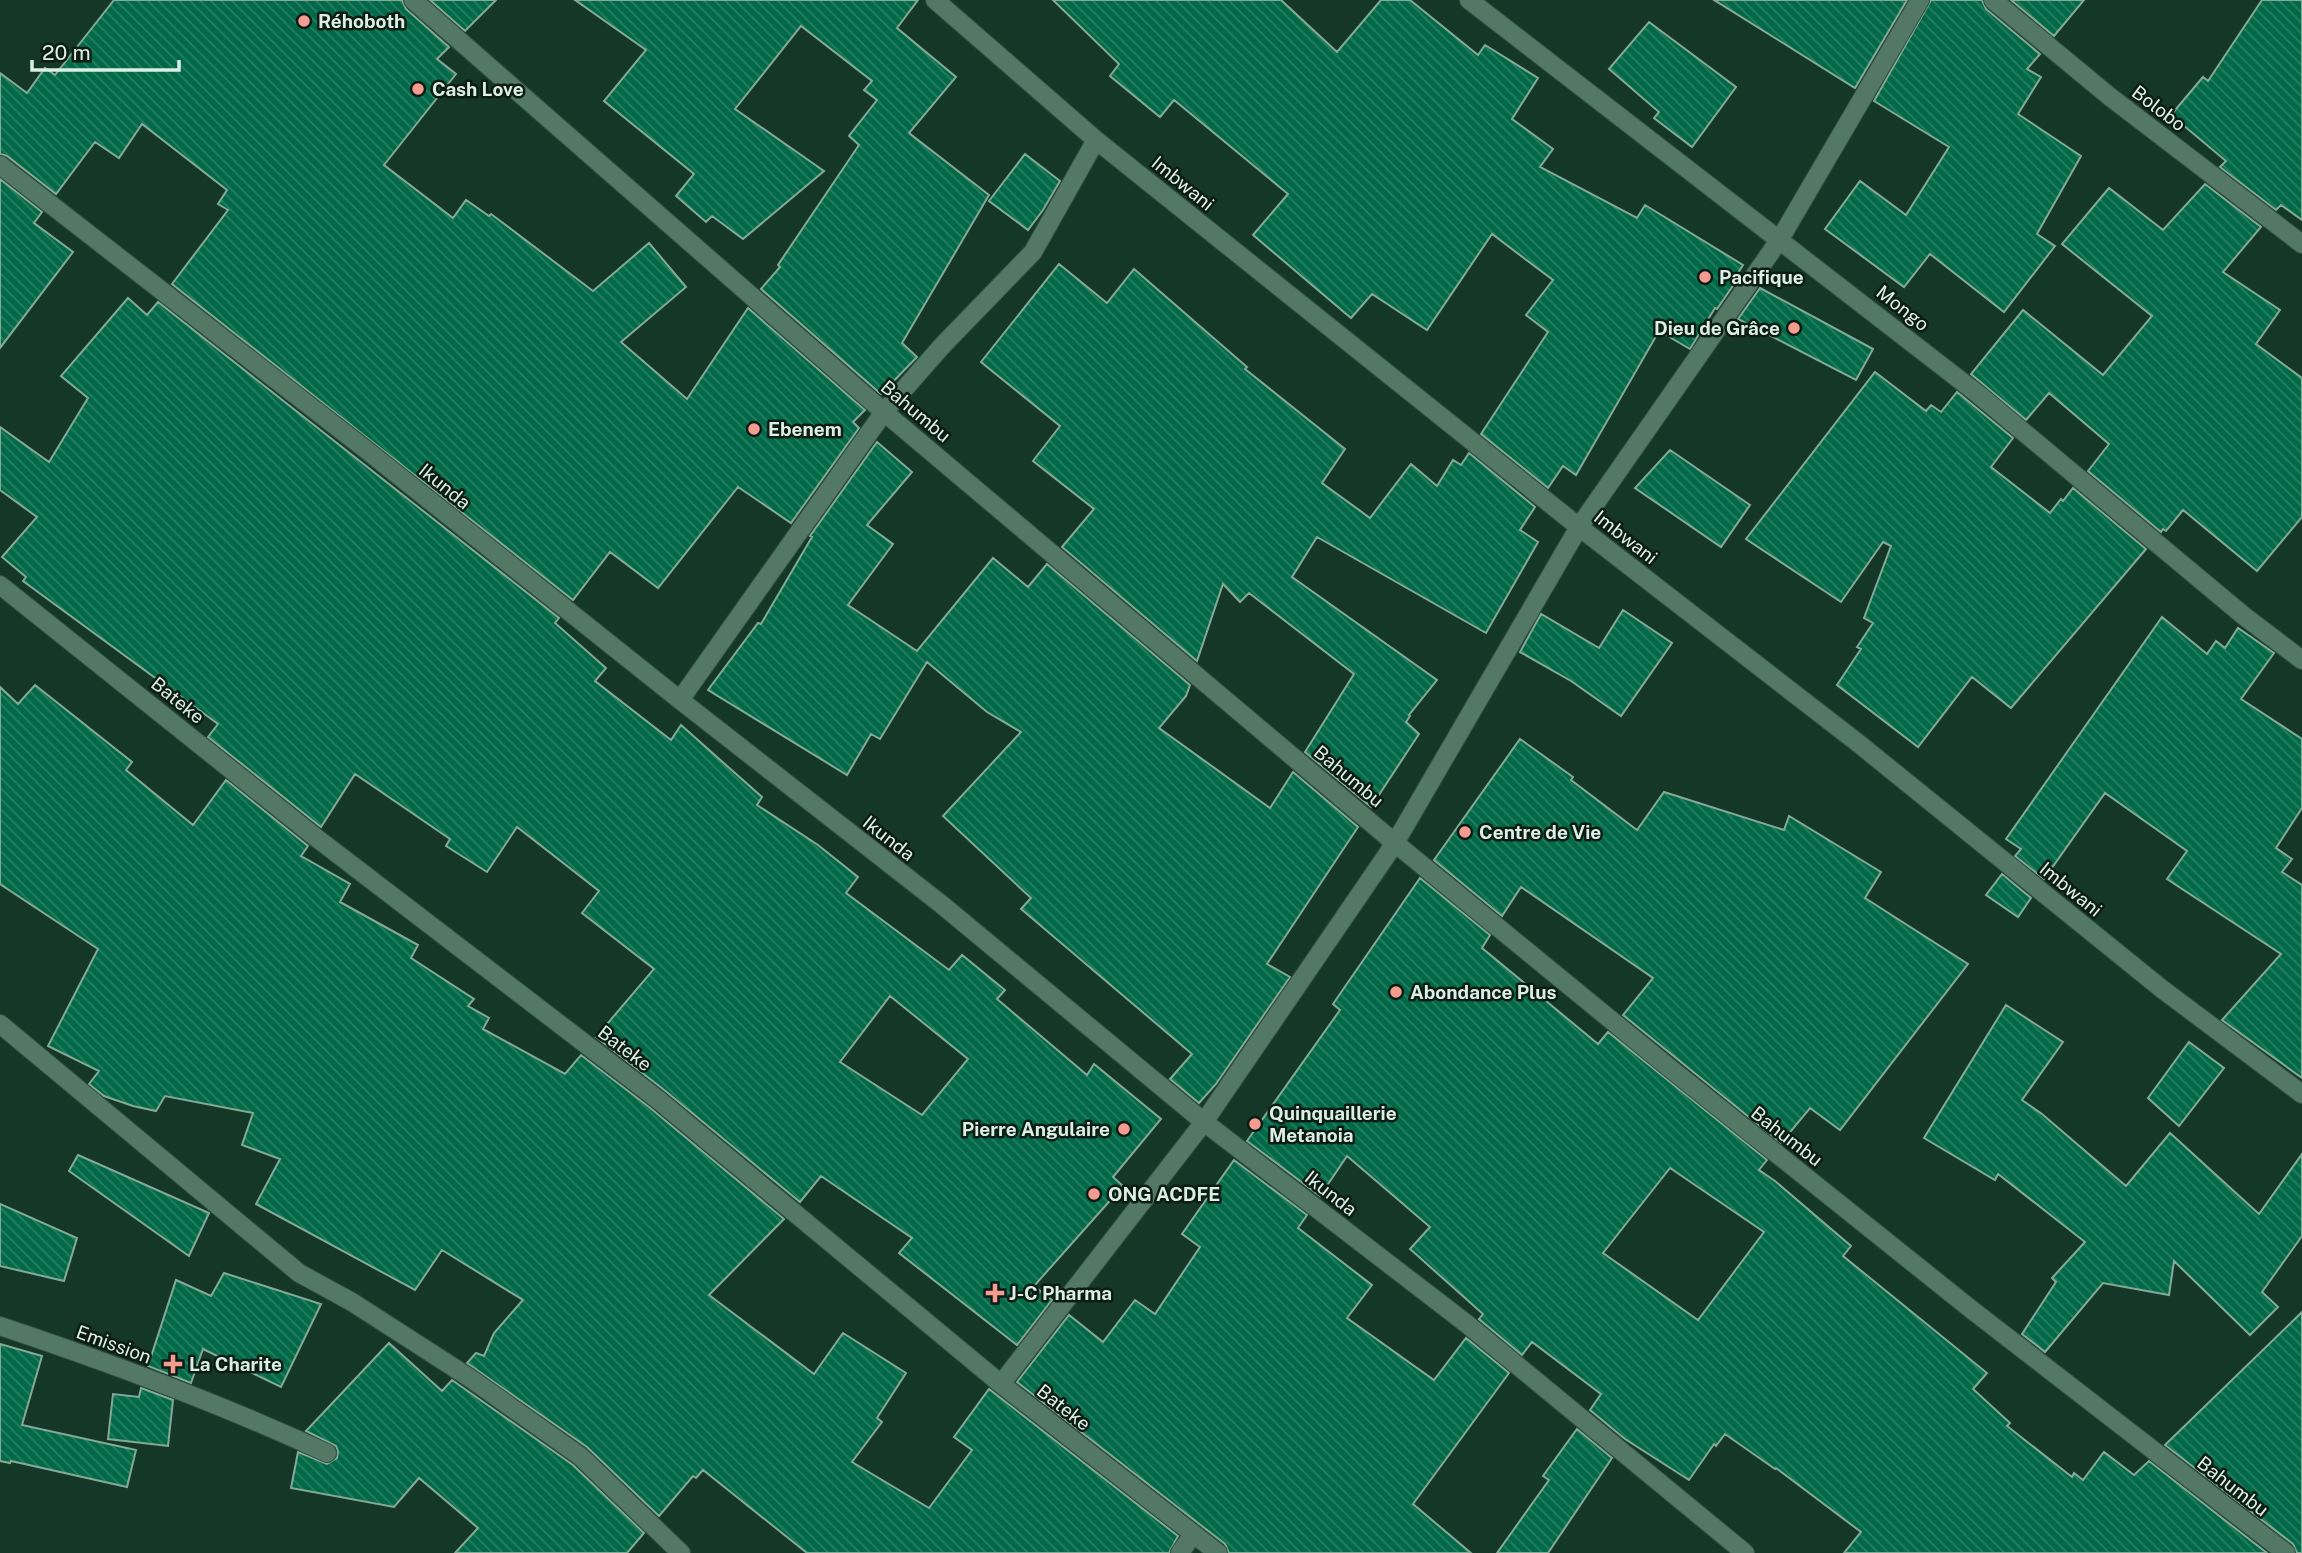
<svg xmlns="http://www.w3.org/2000/svg" width="2302" height="1553" font-family="'Public Sans',sans-serif">
<defs>
<pattern id="building-back-hatch" width="6" height="6" patternUnits="userSpaceOnUse" patternTransform="scale(1.75)"><rect width="6" height="6" fill="#026948"/><path d="M-1 5l2 2M0 0l6 6M5-1l2 2" fill="none" stroke="#267f62"/></pattern>
</defs>
<rect width="100%" height="100%" fill="#143728"/>
<path fill="url(#building-back-hatch)" stroke="#84aa97" stroke-width="2" fill-rule="evenodd" d="M114,0H402L406,9L449,47L437,59L456,74L384,165L453,218L466,200L489,216L491,214L593,291L649,243L686,287L621,342L687,399L748,308L865,410L853,422L859,428L791,523L738,487L658,588L610,552L573,600L172,284L228,210L218,204L227,190L142,124L119,158L95,142L56,194L7,156L0,154V73L27,93L45,68L55,75Z
M430,0H496L465,31Z
M575,0H918L897,28L956,77L909,133L989,195L902,343L917,357L881,394L761,289L780,267L778,265L859,145L849,136L877,100L864,90L872,81L801,26L735,109L824,171L743,239L712,216L706,222L676,196L694,174L604,101L646,50Z
M1053,0H1281L1337,52L1381,0H1410L1478,55L1485,45L1538,78L1512,119L1553,149L1540,167L1637,218L1645,205L1743,265L1736,276L1739,277L1717,309L1715,308L1690,349L1659,331L1576,475L1563,466L1548,488L1481,434L1548,332L1526,315L1553,280L1492,234L1427,330L1372,294L1351,318L1253,235L1288,194L1174,100L1160,117L1110,76L1119,64Z
M1714,0H1907L1855,88Z
M1931,0H1982L1986,9L2040,54L2027,69L2041,77L2018,114L2081,156L2037,234L2055,246L2004,312L1930,254L1904,287L1825,229L1860,181L1906,215L1949,147L1874,101Z
M2011,0H2084L2054,36Z
M2262,0H2302V220L2281,205L2276,210L2220,167L2226,161L2171,115L2203,77L2208,81Z
M1649,22L1736,87L1692,147L1654,118L1659,112L1609,69Z
M1025,154L1060,181L1043,210L1028,230L989,201Z
M0,179L42,212L34,223L73,252L0,348Z
M2205,184L2261,227L2223,272L2280,310L2256,344L2302,378V517L2257,571L2183,510L2166,531L2163,529L2161,532L2088,471L2109,444L2049,393L2026,420L1971,374L2023,310L2103,375L2152,316L2062,244L2109,188L2163,230Z
M1059,264L1107,303L1134,269L1247,367L1245,369L1345,449L1322,483L1370,518L1411,464L1437,486L1453,460L1461,465L1469,453L1535,507L1520,530L1538,542L1486,633L1317,537L1292,577L1437,680L1409,715L1410,716L1406,722L1419,734L1371,807L1305,752L1354,674L1249,593L1240,602L1223,584L1197,661L1062,547L1094,509L1033,461L1060,426L981,362Z
M1760,288L1873,349L1856,380L1738,319Z
M128,298L147,315L158,302L559,618L555,623L606,668L595,681L671,740L681,725L762,797L757,805L818,845L858,877L846,893L949,970L962,955L1005,990L997,999L1087,1075L1094,1064L1161,1119L1113,1177L1123,1186L1034,1286L1052,1300L1017,1345L899,1253L912,1238L821,1176L800,1202L663,1089L596,1037L654,969L582,913L599,891L517,827L487,872L446,846L450,839L355,774L321,827L208,737L218,724L23,581L26,577L2,557L37,517L0,490V427L49,462L88,398L61,376ZM890,996L968,1059L922,1115L840,1062Z
M1875,372L1926,411L1931,405L1941,412L1957,392L2013,438L1991,467L2050,513L2061,499L2063,501L2073,488L2146,549L2011,708L1972,677L1918,747L1837,685L1861,649L1857,647L1873,623L1864,618L1891,546L1883,542L1841,602L1746,539Z
M877,442L912,472L867,525L893,544L848,605L917,651L993,558L1028,587L1047,564L1190,685L1186,696L1159,728L1270,808L1293,772L1358,827L1267,964L1290,977L1216,1084L1199,1103L1170,1079L1192,1054L1021,909L1031,898L943,816L1021,732L987,712L927,662L880,739L871,734L847,775L708,690L758,623L761,624L812,537L810,536Z
M1670,450L1750,505L1721,547L1635,488Z
M1623,610L1672,643L1621,716L1571,681L1520,652L1541,614L1599,648Z
M2162,617L2207,654L2216,641L2225,648L2238,628L2274,653L2241,699L2302,739V808L2276,848L2292,859L2282,872L2302,885V1078L2222,1020L2281,954L2167,879L2187,851L2105,793L2044,879L2015,856L2021,849L2006,839Z
M35,685L132,762L126,770L193,825L226,780L308,846L301,856L350,884L340,902L418,945L411,958L474,999L468,1006L489,1018L483,1029L565,1074L581,1055L649,1107L784,1219L709,1295L814,1374L843,1333L906,1373L877,1418L882,1422L852,1462L929,1508L972,1450L954,1437L989,1389L1178,1536L1169,1553H807L703,1470L696,1478L693,1476L659,1516L587,1447L467,1363L476,1353L484,1356L494,1333L523,1300L442,1250L415,1290L256,1204L280,1159L242,1145L253,1113L165,1096L156,1111L133,1106L104,1096L89,1084L99,1071L48,1046L98,949L0,884V687L18,704Z
M1520,739L1573,777L1571,780L1637,830L1664,792L1784,830L1789,816L1881,872L1865,898L1968,964L1840,1130L1810,1108L1781,1143L1623,1015L1653,978L1521,887L1502,916L1434,860Z
M2002,874L2031,898L2018,917L1986,895Z
M1420,878L1490,935L1482,948L1598,1044L1608,1032L1767,1160L1759,1170L1775,1181L1851,1246L1843,1256L1987,1373L1973,1389L2010,1423L2007,1426L2072,1477L2074,1473L2083,1480L2104,1452L2134,1475L2149,1461L2267,1553H1844L1861,1532L1776,1468L1775,1469L1725,1434L1716,1446L1714,1444L1689,1480L1625,1439L1590,1410L1601,1394L1532,1342L1522,1355L1479,1319L1483,1314L1410,1249L1430,1227L1347,1156L1320,1196L1247,1141L1340,1010L1333,1004ZM1670,1168L1764,1232L1698,1320L1603,1253Z
M2006,1005L2063,1042L2022,1100L2042,1114L2126,1186L2170,1133L2259,1214L2302,1154V1236L2262,1292L2278,1307L2250,1335L2174,1261L2169,1295L2103,1283L2045,1352L2022,1334L2056,1282L2052,1278L2085,1242L1998,1174L1995,1180L1924,1138Z
M2189,1042L2224,1068L2179,1126L2148,1098Z
M78,1155L209,1213L189,1256L69,1171Z
M1234,1160L1307,1215L1298,1228L1372,1285L1347,1318L1434,1380L1466,1338L1509,1373L1413,1504L1471,1553H1229L1225,1544L1017,1382L1069,1315L1103,1342L1135,1300L1155,1314L1200,1247L1182,1234Z
M0,1204L77,1238L64,1281L0,1266Z
M224,1273L321,1304L281,1387L203,1349L191,1383L148,1366L176,1280L211,1296Z
M2302,1312V1553H2297L2293,1544L2165,1445Z
M389,1343L442,1391L452,1380L573,1465L644,1533L627,1553H455L478,1528L419,1478L394,1507L291,1488L298,1452L327,1464L337,1458L338,1451L336,1446L306,1431Z
M0,1344L42,1356L22,1425L136,1450L127,1487L11,1461L10,1463L0,1461Z
M141,1388L173,1400L168,1446L108,1439L113,1394L139,1397Z
M1577,1429L1612,1458L1548,1553H1497L1549,1480L1543,1476Z"/>
<g fill="none" stroke-linecap="round" stroke-linejoin="round">
<g stroke="#355044" stroke-width="20">
<path id="street" d="M413,0L884,412L1395,843L1672,1070L1972,1310L2286,1553
M935,0L1096,140L1579,527L1858,743L2162,989L2302,1094
M1469,0L1978,394L2244,616L2302,660
M1993,0L2109,96L2302,244
M0,165L364,448L680,700L941,904L1204,1122L1467,1324L1745,1553
M0,585L314,836L656,1098L1001,1384L1218,1553
M680,700L884,412L942,346L1033,252L1096,140
M0,1024L299,1273L352,1302L470,1378L580,1456L681,1553
M0,1326C111,1363 221,1404 327,1453
M1001,1384L1204,1122L1395,843L1579,527L1780,239L1920,0
M1180,1553L1193,1534"/>
</g>
<use href="#street" stroke="#537866" stroke-width="18"/>
</g>
<g fill="#f59c90" stroke="#0c1b14" stroke-width="2.5">
<circle cx="304" cy="21" r="7"/>
<circle cx="418" cy="89" r="7"/>
<circle cx="1705" cy="277" r="7"/>
<circle cx="1794" cy="328" r="7"/>
<circle cx="754" cy="429" r="7"/>
<circle cx="1465" cy="832" r="7"/>
<circle cx="1396" cy="992" r="7"/>
<circle cx="1255" cy="1124" r="7"/>
<circle cx="1124" cy="1129" r="7"/>
<circle cx="1094" cy="1194" r="7"/>
<path d="M991.5 1282.5h7v7h7v7h-7v7h-7v-7h-7v-7h7z"/>
<path d="M169.5 1353.5h7v7h7v7h-7v7h-7v-7h-7v-7h7z"/>
</g>
<g text-anchor="middle" stroke-width="5" stroke-linejoin="round" paint-order="stroke">
<g font-size="19" font-weight="bold" fill="#dbefe5" stroke="#0c1b14" text-anchor="start">
<text x="318" y="28">Réhoboth</text>
<text x="432" y="96">Cash Love</text>
<text x="1719" y="284">Pacifique</text>
<text x="1780" y="335" text-anchor="end">Dieu de Grâce</text>
<text x="768" y="436">Ebenem</text>
<text x="1479" y="839">Centre de Vie</text>
<text x="1410" y="999">Abondance Plus</text>
<text x="1269" y="1120">Quinquaillerie<tspan x="1269" dy="22">Metanoia</tspan></text>
<text x="1110" y="1136" text-anchor="end">Pierre Angulaire</text>
<text x="1108" y="1201">ONG ACDFE</text>
<text x="1009" y="1300">J-C Pharma</text>
<text x="189" y="1371">La Charite</text>
</g>
<g font-size="19" fill="#dbefe5" stroke="#0c1b14">
<text transform="translate(2159 108) rotate(37)" y="7">Bolobo</text>
<text transform="translate(1183 183) rotate(39)" y="7">Imbwani</text>
<text transform="translate(1903 308) rotate(38)" y="7">Mongo</text>
<text transform="translate(916 411) rotate(40)" y="7">Bahumbu</text>
<text transform="translate(445 486) rotate(39)" y="7">Ikunda</text>
<text transform="translate(1626 537) rotate(38)" y="7">Imbwani</text>
<text transform="translate(178 700) rotate(39)" y="7">Bateke</text>
<text transform="translate(1349 776) rotate(40)" y="7">Bahumbu</text>
<text transform="translate(889 838) rotate(38)" y="7">Ikunda</text>
<text transform="translate(2071 889) rotate(39)" y="7">Imbwani</text>
<text transform="translate(625 1048) rotate(37)" y="7">Bateke</text>
<text transform="translate(1787 1136) rotate(38)" y="7">Bahumbu</text>
<text transform="translate(1331 1193) rotate(38)" y="7">Ikunda</text>
<text transform="translate(114 1344) rotate(20)" y="7">Emission</text>
<text transform="translate(1064 1407) rotate(38)" y="7">Bateke</text>
<text transform="translate(2233 1486) rotate(38)" y="7">Bahumbu</text>
</g>
</g>
<path d="M32 60v10h147v-10" fill="none" stroke="#dbefe5" stroke-width="3.5"/>
<text x="42" y="60" font-size="21" fill="#dbefe5" stroke="#0c1b14" stroke-width="5" paint-order="stroke">20 m</text>
</svg>
